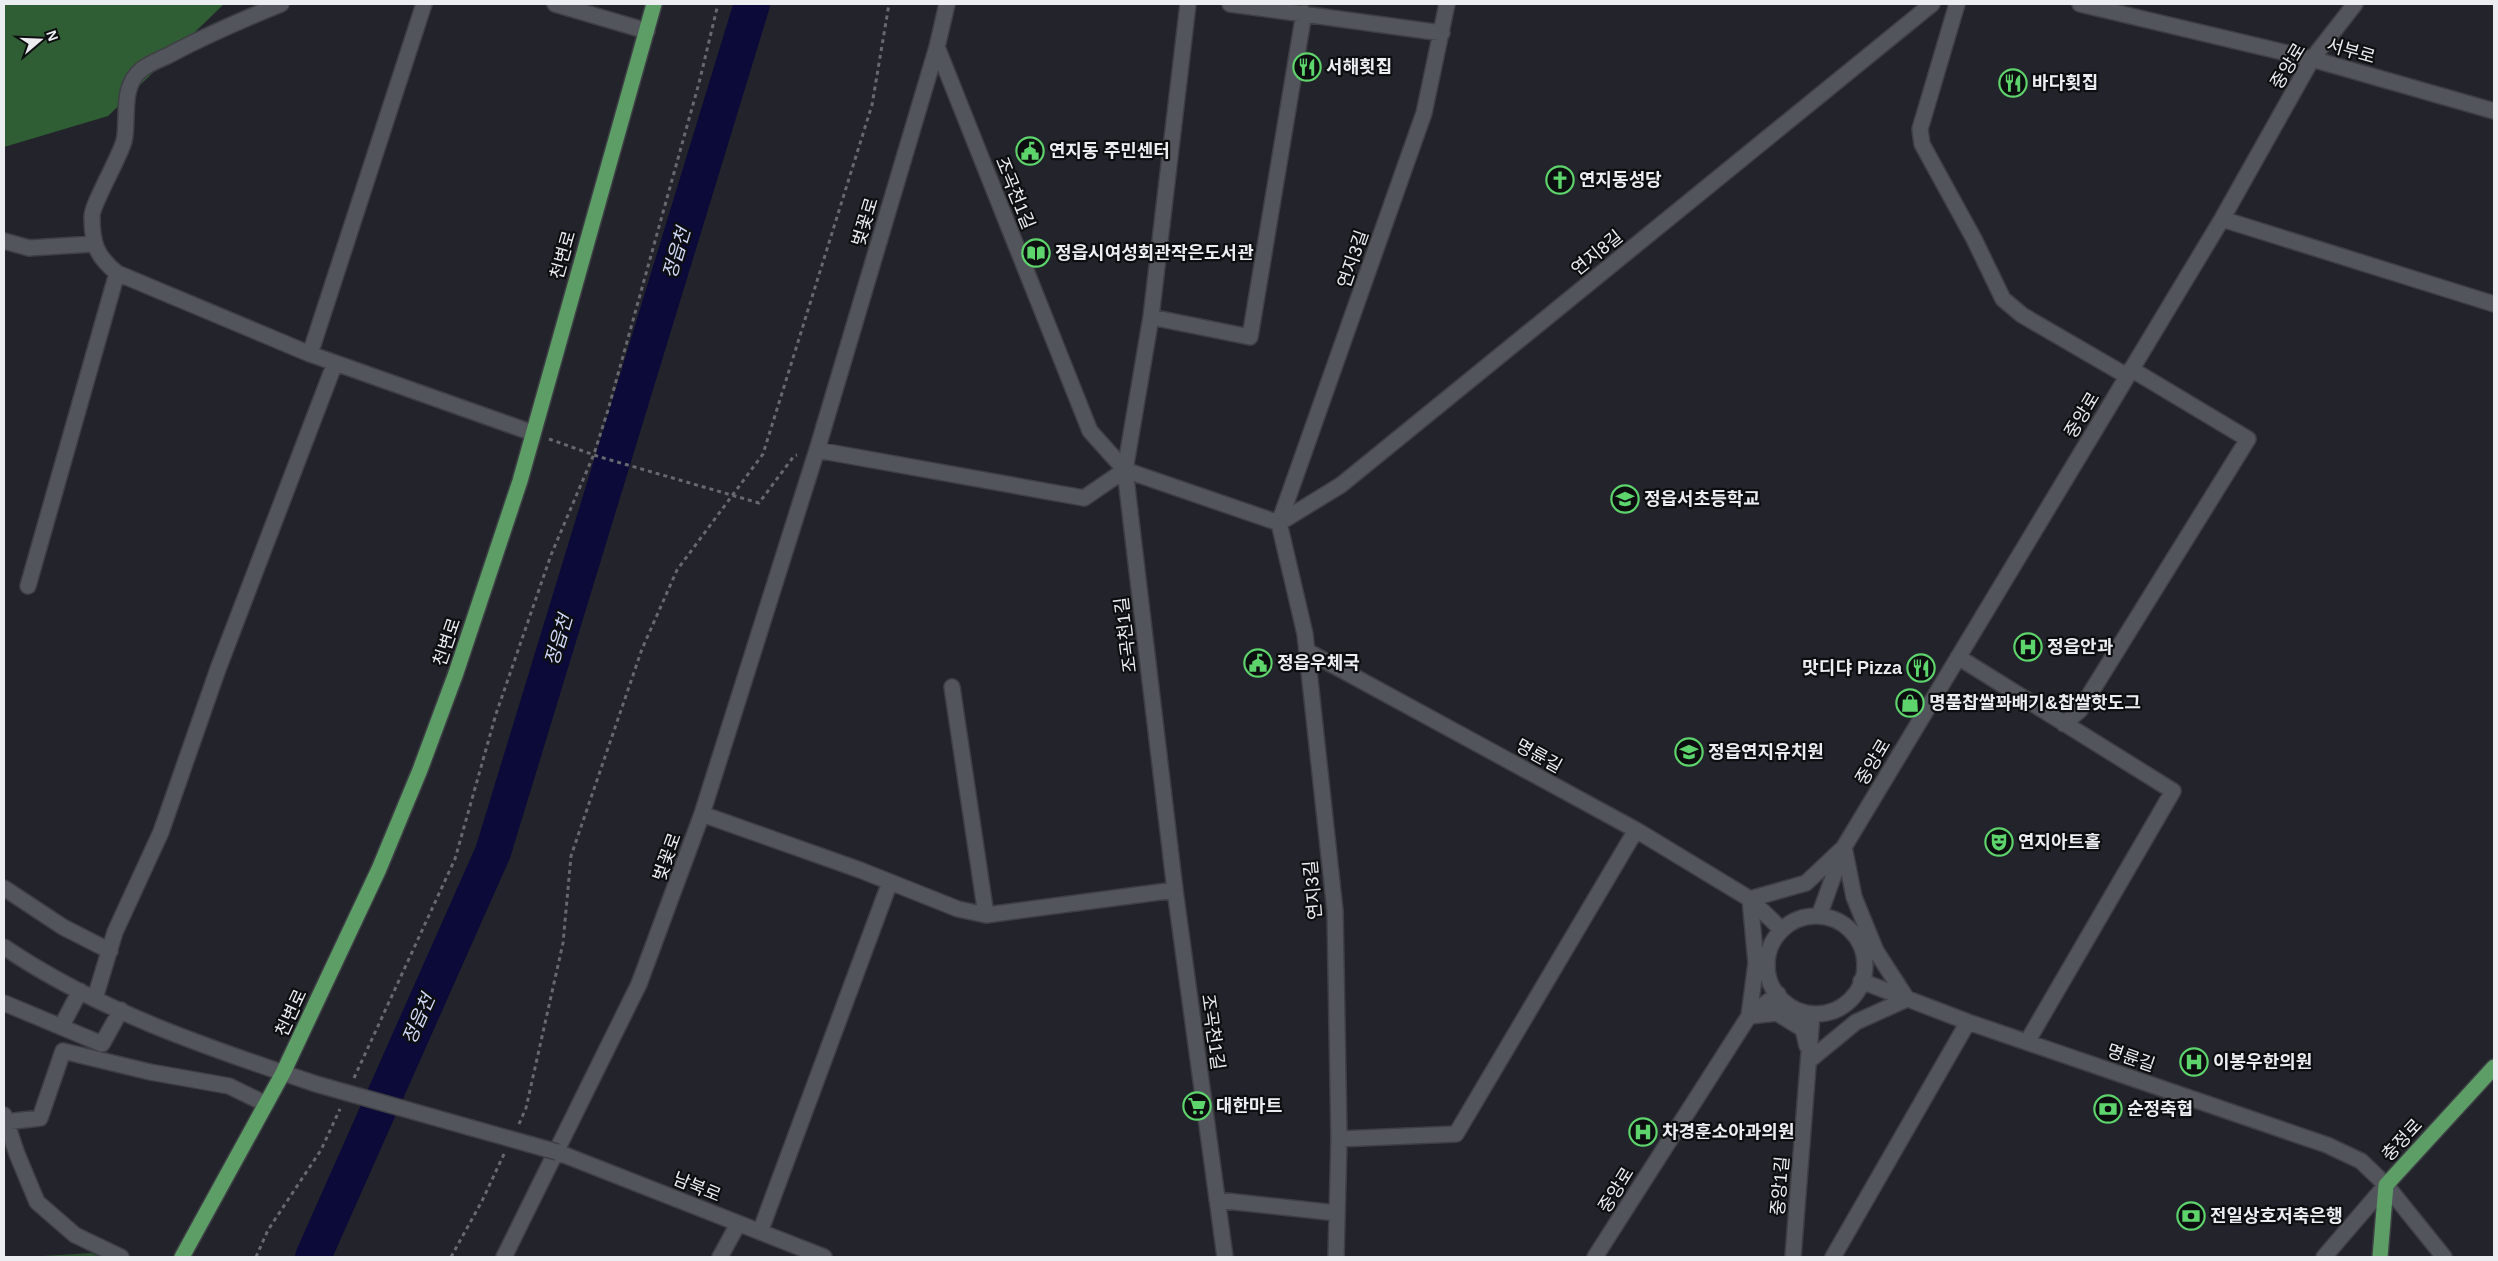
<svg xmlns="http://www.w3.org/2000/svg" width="2498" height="1261" font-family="Helvetica,'Noto Sans KR',sans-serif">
<rect width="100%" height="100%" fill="#23242b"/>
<path fill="#2d4e2f" d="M91,1253L101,1257H26Z"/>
<path fill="#305e34" d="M4,4H224L108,116L4,147Z"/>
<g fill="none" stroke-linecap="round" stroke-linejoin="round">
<path stroke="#0b0a38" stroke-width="36" d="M313,1257L493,852L752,4"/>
<g stroke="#3d3f44" stroke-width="18">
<path id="minor" d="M281,4C244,19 207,35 171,54C162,59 149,63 141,70C120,87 129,120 124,141C119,159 91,206 92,217C92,243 96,256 117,273L310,354L533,433
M555,4L647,31
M1230,4L1442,33
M1957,4L1920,129L1922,144L1974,239L2003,299L2022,315L2127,376
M2080,4L2312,59L2494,111
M937,47L1090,431L1125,470L1175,890L1225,1257
M2222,219L2494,304
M4,241L29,248L93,244
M1151,317L1250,337L1304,13
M310,354L424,4
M817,450L1084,498L1125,470
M1125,470L1279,523L1341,485L1932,4
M1125,470L1151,317L1188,4
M28,586L117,273
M1307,651L1636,830L1750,899L1782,930
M1958,657L2173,791L2027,1042
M952,687L986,915
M2064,724L2080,710L2248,439L2131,369
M702,814L860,870L958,909L986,915L1175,890
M1844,847L1854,897L1876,951L1907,999
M4,888L63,927L110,951
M1750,899L1806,883L1841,850
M1819,916L1844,847L2222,219L2312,59L2355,4
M1767 965a49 49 0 1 1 98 0a49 49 0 1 1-98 0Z
M4,947C98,1011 209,1048 316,1084
M1861,981L1968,1022L2327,1145L2361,1161L2386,1185L2444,1257
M95,998L115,932L161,832L218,669L335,363
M4,1003L102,1044L121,1010
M1749,1016L1756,963L1750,899
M1750,1016L1777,1013L1803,1029L1807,1046
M61,1027L80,991
M1811,1059L1856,1022L1907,999
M4,1115L17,1154L37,1202L75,1235L121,1257
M6,1122L40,1118L63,1051L150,1072L229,1086L266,1104
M1339,1139L1456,1134L1636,830
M557,1152L824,1257
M1217,1200L1337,1213
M760,1232L890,882
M504,1257L639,984L702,814L817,450L937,47L947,4
M720,1257L738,1224
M1336,1257L1339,1139L1335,911L1305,634L1279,523L1424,113L1447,4
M1595,1257L1749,1016L1778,994
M1793,1257L1812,1015
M1833,1257L1968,1022
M2324,1257L2386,1185"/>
</g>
<g stroke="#3d3f44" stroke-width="18">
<path id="major" d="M182,1257L283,1073L379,869L420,770L456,673L520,481L654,4
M2380,1257L2386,1185L2494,1067"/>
</g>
<path stroke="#68696f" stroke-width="3" stroke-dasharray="4 4" stroke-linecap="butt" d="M549,439L600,457L759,503L794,456L797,455
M354,1078L455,859L496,714L551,555L594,454L608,410L699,83L718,4
M519,1124L526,1108L563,943L571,856L642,649L677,570L763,454L872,105L889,4
M256,1257L268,1230L321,1150L340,1109
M451,1257L482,1201L504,1154"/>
<use href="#minor" stroke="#53555c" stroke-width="15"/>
<use href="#major" stroke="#5d9e67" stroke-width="15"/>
<g stroke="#3d3f44" stroke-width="18" stroke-linecap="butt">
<path id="minor-bridge" d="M316,1084L557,1152"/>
</g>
<use href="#minor-bridge" stroke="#53555c" stroke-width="15"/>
</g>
<defs>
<g id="restaurant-ring" transform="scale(1.4375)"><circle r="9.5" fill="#0d0e10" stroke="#5ed56c" stroke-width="1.5"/><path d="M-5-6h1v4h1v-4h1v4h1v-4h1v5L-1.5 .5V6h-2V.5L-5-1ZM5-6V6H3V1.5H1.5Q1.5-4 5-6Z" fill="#5ed56c"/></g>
<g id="civic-ring" transform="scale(1.4375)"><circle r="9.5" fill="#0d0e10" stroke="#5ed56c" stroke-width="1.5"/><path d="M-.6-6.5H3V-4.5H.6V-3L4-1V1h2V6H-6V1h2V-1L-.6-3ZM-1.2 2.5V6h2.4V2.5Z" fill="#5ed56c"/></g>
<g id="church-ring" transform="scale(1.4375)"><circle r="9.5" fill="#0d0e10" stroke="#5ed56c" stroke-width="1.5"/><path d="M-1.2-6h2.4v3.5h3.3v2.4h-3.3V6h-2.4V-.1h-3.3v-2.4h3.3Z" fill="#5ed56c"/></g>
<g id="library-ring" transform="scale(1.4375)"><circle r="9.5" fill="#0d0e10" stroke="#5ed56c" stroke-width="1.5"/><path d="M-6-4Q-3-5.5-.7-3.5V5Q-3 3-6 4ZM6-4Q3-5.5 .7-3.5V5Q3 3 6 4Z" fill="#5ed56c"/></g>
<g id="school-ring" transform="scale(1.4375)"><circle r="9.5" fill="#0d0e10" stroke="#5ed56c" stroke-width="1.5"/><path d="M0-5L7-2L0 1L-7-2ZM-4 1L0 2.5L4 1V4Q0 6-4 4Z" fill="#5ed56c"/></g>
<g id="hospital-ring" transform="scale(1.4375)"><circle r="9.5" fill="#0d0e10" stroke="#5ed56c" stroke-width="1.5"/><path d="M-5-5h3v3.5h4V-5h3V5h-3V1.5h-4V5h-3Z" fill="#5ed56c"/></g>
<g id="shop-ring" transform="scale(1.4375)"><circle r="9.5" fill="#0d0e10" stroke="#5ed56c" stroke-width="1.5"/><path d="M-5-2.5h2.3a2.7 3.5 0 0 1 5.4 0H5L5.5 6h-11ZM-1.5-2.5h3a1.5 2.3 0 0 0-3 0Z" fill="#5ed56c"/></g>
<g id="theatre-ring" transform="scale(1.4375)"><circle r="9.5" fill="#0d0e10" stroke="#5ed56c" stroke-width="1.5"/><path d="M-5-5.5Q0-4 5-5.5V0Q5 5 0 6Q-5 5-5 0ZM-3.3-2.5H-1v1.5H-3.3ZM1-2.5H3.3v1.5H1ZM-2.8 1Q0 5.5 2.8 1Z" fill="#5ed56c"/></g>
<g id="supermarket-ring" transform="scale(1.4375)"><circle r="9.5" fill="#0d0e10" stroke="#5ed56c" stroke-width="1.5"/><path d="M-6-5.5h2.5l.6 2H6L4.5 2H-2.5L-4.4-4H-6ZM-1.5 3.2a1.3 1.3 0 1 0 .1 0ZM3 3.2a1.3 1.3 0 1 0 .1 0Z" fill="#5ed56c"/></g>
<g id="bank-ring" transform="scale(1.4375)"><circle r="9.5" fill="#0d0e10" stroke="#5ed56c" stroke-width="1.5"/><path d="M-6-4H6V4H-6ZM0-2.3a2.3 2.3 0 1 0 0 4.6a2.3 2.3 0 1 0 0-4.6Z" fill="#5ed56c"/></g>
</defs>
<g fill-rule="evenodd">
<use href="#restaurant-ring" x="1307" y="67"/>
<use href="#restaurant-ring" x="2013" y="83"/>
<use href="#civic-ring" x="1030" y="151"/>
<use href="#church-ring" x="1560" y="180"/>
<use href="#library-ring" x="1036" y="253"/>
<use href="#school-ring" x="1625" y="499"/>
<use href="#hospital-ring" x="2028" y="647"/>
<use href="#civic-ring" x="1258" y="663"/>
<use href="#restaurant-ring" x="1921" y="668"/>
<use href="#shop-ring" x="1910" y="703"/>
<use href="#school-ring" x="1689" y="752"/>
<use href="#theatre-ring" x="1999" y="842"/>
<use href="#hospital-ring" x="2194" y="1062"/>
<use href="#supermarket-ring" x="1197" y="1106"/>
<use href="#bank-ring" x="2108" y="1109"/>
<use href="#hospital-ring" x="1643" y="1132"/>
<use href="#bank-ring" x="2191" y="1216"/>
</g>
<g text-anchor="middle" stroke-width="4.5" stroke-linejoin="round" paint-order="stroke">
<g font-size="18" fill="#ecedf1" stroke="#0d0e10">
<text transform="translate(2351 51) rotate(16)" y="6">서부로</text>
<text transform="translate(2288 66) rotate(-59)" y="6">중앙로</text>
<text transform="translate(1015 193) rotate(68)" y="6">조곡천1길</text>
<text transform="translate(865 222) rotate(-73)" y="6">벚꽃로</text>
<text transform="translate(1597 253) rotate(-39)" y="6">연지8길</text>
<text transform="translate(563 255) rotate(-74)" y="6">천변로</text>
<text transform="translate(1353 259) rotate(-71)" y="6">연지3길</text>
<text transform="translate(2082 415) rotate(-59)" y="6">중앙로</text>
<text transform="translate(1126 635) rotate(-97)" y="6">조곡천1길</text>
<text transform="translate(447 642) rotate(-71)" y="6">천변로</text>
<text transform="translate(1539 756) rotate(29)" y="6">명륜길</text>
<text transform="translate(1873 762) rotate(-59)" y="6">중앙로</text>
<text transform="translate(667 857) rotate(-70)" y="6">벚꽃로</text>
<text transform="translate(1313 890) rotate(-95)" y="6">연지3길</text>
<text transform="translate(291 1013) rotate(-65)" y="6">천변로</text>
<text transform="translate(1213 1032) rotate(82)" y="6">조곡천1길</text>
<text transform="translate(2131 1058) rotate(19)" y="6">명륜길</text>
<text transform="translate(2402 1140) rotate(-47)" y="6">충정로</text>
<text transform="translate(1780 1186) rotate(-85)" y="6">중앙1길</text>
<text transform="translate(697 1187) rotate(22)" y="6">남북로</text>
<text transform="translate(1616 1190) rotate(-58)" y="6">중앙로</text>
</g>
<g font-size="18" font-weight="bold" fill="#ecedf1" stroke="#0d0e10" text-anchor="start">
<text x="1326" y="73">서해횟집</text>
<text x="2032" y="89">바다횟집</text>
<text x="1049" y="157">연지동 주민센터</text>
<text x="1579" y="186">연지동성당</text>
<text x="1055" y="259">정읍시여성회관작은도서관</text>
<text x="1644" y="505">정읍서초등학교</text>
<text x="2047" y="653">정읍안과</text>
<text x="1277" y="669">정읍우체국</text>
<text x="1902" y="674" text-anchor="end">맛디댜 Pizza</text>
<text x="1929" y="709">명품찹쌀꽈배기&amp;찹쌀핫도그</text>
<text x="1708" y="758">정읍연지유치원</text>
<text x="2018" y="848">연지아트홀</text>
<text x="2213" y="1068">이봉우한의원</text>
<text x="1216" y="1112">대한마트</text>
<text x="2127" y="1115">순정축협</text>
<text x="1662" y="1138">차경훈소아과의원</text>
<text x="2210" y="1222">전일상호저축은행</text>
</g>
<g font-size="19" font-style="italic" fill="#d0d8f8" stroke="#0d0e10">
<text transform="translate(676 253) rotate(-73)" y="7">정읍천</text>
<text transform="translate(558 640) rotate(-73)" y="7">정읍천</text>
<text transform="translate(418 1019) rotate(-66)" y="7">정읍천</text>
</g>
</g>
<rect width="2498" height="1261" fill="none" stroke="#ecedf1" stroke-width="10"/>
<g transform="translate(40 40) rotate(71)" stroke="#0d0e10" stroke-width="4" paint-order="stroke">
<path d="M0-4L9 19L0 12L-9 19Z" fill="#ecedf1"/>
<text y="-8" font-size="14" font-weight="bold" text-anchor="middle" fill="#ecedf1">N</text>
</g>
</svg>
